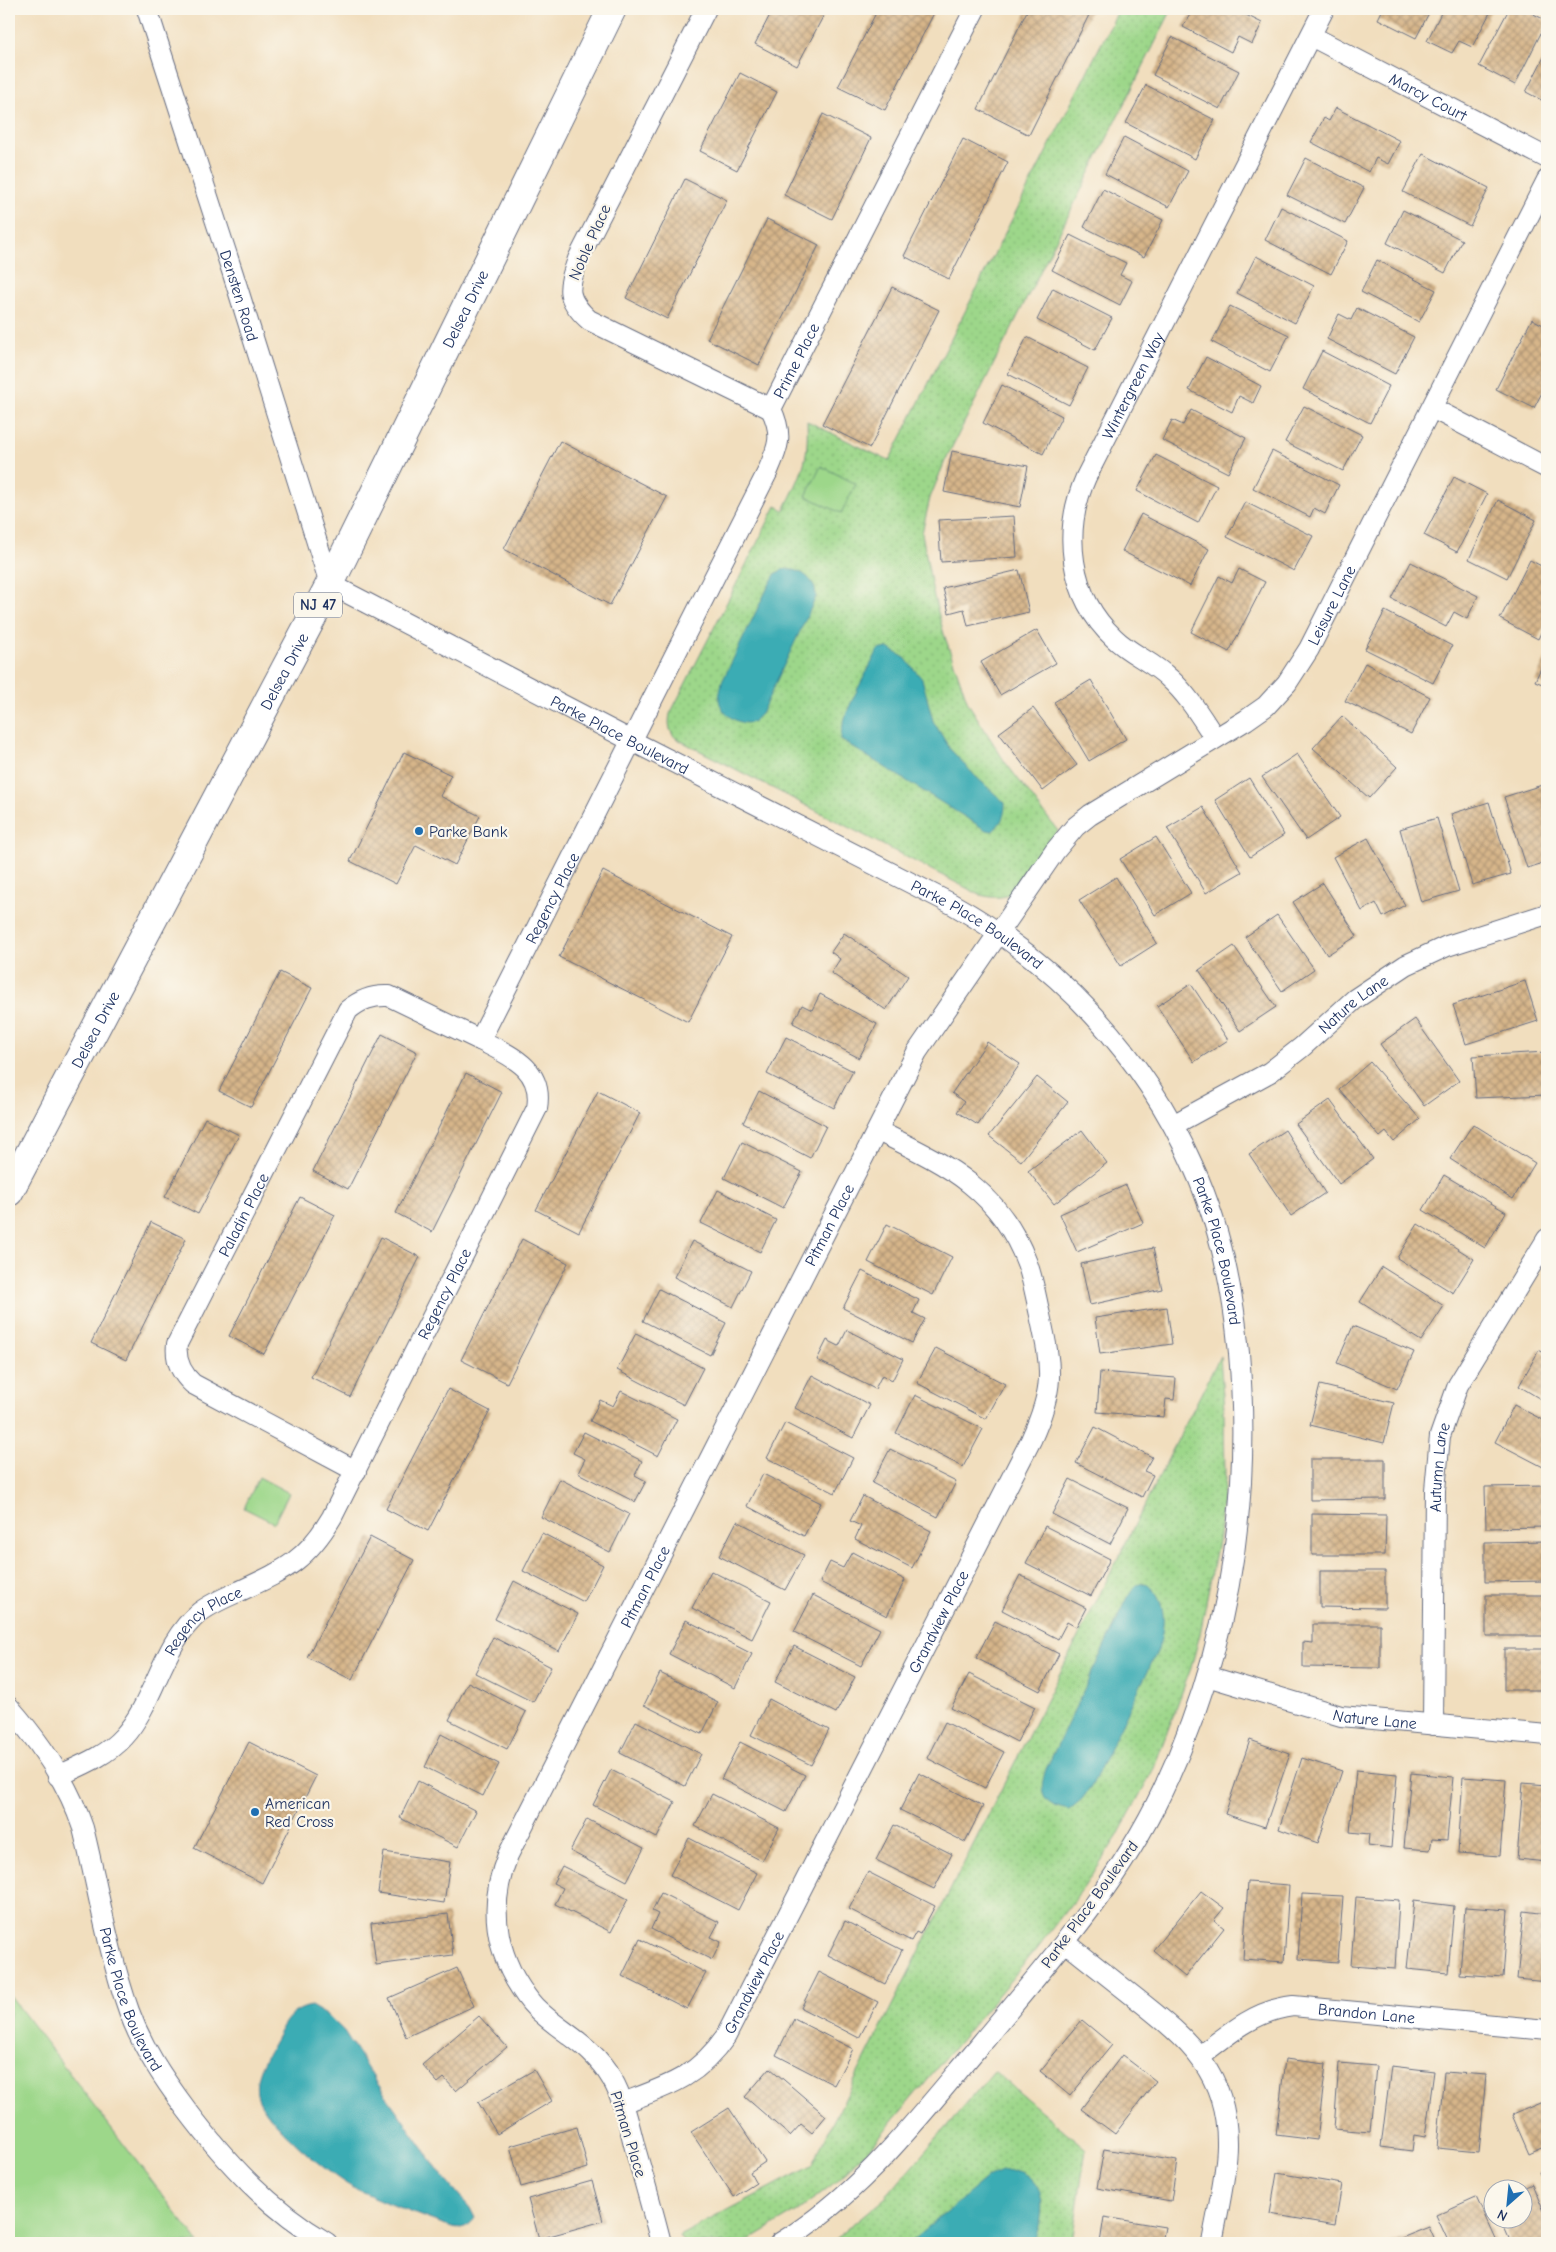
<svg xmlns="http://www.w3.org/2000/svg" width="1556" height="2252" font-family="'Comic Neue',sans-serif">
<defs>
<pattern id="grass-dots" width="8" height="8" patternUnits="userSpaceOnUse" patternTransform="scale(1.25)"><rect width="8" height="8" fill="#9dd78a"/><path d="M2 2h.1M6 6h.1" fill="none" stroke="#87b97a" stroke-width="1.8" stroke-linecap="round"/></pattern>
<pattern id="building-cross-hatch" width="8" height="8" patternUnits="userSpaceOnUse" patternTransform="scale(1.25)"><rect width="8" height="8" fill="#d7b68a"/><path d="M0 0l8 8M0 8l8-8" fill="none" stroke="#ae9474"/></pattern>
</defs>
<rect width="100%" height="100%" fill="#fbf7ec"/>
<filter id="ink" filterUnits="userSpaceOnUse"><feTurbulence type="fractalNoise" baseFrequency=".02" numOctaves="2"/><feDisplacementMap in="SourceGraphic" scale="10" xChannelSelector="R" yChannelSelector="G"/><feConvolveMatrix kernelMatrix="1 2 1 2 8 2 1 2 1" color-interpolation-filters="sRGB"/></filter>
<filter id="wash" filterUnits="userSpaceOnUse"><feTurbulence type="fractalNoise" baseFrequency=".0096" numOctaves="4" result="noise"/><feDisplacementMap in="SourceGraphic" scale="20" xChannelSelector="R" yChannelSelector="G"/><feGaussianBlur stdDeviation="1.12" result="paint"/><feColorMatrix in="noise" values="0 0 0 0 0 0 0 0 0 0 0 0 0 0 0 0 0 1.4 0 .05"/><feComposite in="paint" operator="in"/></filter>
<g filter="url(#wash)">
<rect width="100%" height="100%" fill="#f1debe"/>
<path fill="url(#grass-dots)" stroke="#5c8374" d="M1119,9H1172L945,461L930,498L922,533L933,593L944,634L968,703L1005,762L1058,831L1014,892C1003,899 993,898 980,895L677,739C669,733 668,724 670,714L776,506L784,510C802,473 809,462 807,421L889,461Z
M1220,1356L1224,1409L1225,1480L1219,1536L1200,1634L1191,1668L1153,1770L1117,1837L1084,1887L1034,1952L870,2148L833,2184L799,2210L744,2243H684L679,2236L811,2166Z
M994,2071L1086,2149L1072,2243H831L885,2198Z"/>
<path fill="#9dd78a" stroke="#5c8374" d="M821,466L856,484L841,513L806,496Z
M259,1477L289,1493L274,1523L244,1508Z
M9,1994L199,2243H9Z"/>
<path fill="#3aacb4" stroke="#2a6e89" d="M785,569C802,569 816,580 816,597L761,714C758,716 755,721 752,722C741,726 725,716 721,706C717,699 721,690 722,682L769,585L776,573Z
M888,648L905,658L922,679L933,721L950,749L975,776L1005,803C1005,815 1002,822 993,831L986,830L841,740C840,715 867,674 878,650Z
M1145,1583C1169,1600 1165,1628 1157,1652L1091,1787L1082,1799L1069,1810C1042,1805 1038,1794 1046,1769L1131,1591L1136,1585Z
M311,2006L330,2017L344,2031L375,2080L442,2175L470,2208L475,2218C471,2223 468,2227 460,2228C448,2229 365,2194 350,2186C327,2173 262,2119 257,2094C254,2075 264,2060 273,2044C284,2025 287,2011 311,2006Z
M1018,2171C1049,2182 1045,2220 1032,2243H909L989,2177L1001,2172Z"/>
<g id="blocks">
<path fill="url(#building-cross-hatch)" d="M773,9H827L797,66L755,44Z
M878,9H936L885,110L838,87Z
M1028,9H1092L1029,135L978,109Z
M1193,9H1234L1262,23L1252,44L1238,37L1231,52L1183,27Z
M1383,9H1431L1416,38L1378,19Z
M1443,9H1492L1472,47L1459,41L1452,53L1427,41Z
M1509,9H1524L1547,21L1515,85L1479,66Z
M1172,37L1239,71L1220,109L1153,75Z
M1547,51V103L1526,92Z
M740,73L777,92L737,170L700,151Z
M1146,85L1215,120L1195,159L1126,123Z
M1336,108L1400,141L1388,164L1376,158L1369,172L1311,142L1324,118L1329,121Z
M823,114L871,138L832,219L784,195Z
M1124,137L1188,171L1169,207L1105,174Z
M963,139L1008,162L949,279L904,256Z
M1423,154L1489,188L1470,226L1403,192Z
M1306,158L1364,188L1345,224L1287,195Z
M685,179L727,200L667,319L626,298Z
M1103,189L1163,220L1144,257L1084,227Z
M1281,207L1348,241L1331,274L1265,240Z
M1403,210L1462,240L1445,273L1387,243Z
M767,219L819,245L759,365L707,339Z
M1070,235L1126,263L1120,275L1132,281L1120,305L1052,270Z
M1256,256L1314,286L1295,323L1237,293Z
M1377,260L1436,290L1419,322L1361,292Z
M892,287L939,310L870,448L822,424Z
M1053,288L1112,318L1095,350L1037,320Z
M1230,306L1289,335L1270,372L1212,342Z
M1357,308L1414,337L1395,374L1327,339L1339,314L1351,320Z
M1532,319L1547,327V383L1534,408L1496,389Z
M1027,337L1088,368L1069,405L1008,374Z
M1322,351L1389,386L1370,423L1303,389Z
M1206,357L1261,386L1253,403L1239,396L1232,412L1189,390Z
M1002,385L1062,416L1043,454L983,423Z
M1304,406L1362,435L1343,471L1285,442Z
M1191,410L1246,438L1228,473L1162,440L1172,420L1183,425Z
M560,441L667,497L610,605L504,549Z
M952,451L1028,466L1020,507L944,492Z
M1272,451L1339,485L1325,514L1314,508L1310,517L1253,488Z
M1156,455L1217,486L1198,523L1137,491Z
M1454,477L1487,494L1457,552L1424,535Z
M1498,500L1536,520L1507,578L1469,559Z
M1245,502L1313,536L1294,571L1227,537Z
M1141,514L1209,549L1190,586L1122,551Z
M1014,516L1017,557L941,562L938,520Z
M1530,560L1547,569V620L1538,639L1500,619Z
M1411,562L1478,596L1467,619L1454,612L1446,627L1392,599Z
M1239,569L1265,582L1229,652L1191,632L1219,576L1232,583Z
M1019,570L1029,612L968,626L964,609L949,613L943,588Z
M1385,611L1452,646L1433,683L1365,649Z
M1037,630L1056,663L1000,695L981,662Z
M1547,655V686L1535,681Z
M1365,663L1430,697L1411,734L1345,701Z
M1091,680L1126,739L1089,761L1054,702Z
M1033,708L1077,765L1043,791L999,733Z
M1342,716L1397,767L1369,798L1313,748Z
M404,752L451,775L440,796L480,816L455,865L416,845L396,884L350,861Z
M1297,754L1340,817L1306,840L1262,777Z
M1249,778L1284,835L1250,857L1215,800Z
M1542,785L1547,801V862L1527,868L1504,797Z
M1489,802L1511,874L1472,885L1451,814Z
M1203,807L1242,872L1206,893L1167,828Z
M1437,818L1459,891L1421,902L1400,829Z
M1156,837L1191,893L1155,915L1120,859Z
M1368,838L1405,905L1383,917L1376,903L1362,911L1333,857Z
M603,871L732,937L688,1022L559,957Z
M1116,877L1157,943L1121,966L1079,900Z
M1323,883L1357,936L1327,955L1293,902Z
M1277,915L1314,969L1282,991L1245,937Z
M844,933L908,976L886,1010L831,973L840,959L831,952Z
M1234,946L1276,1007L1240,1031L1199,970Z
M280,972L312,988L251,1107L219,1091Z
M1525,981L1538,1021L1466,1044L1453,1005Z
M1191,984L1228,1040L1194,1062L1157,1006Z
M820,994L877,1024L859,1058L793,1023L802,1005L812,1010Z
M1415,1019L1459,1081L1424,1106L1380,1044Z
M382,1034L417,1052L348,1189L313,1171Z
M786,1037L853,1071L834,1108L767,1074Z
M987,1042L1020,1064L978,1125L957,1112L964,1102L952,1093Z
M1547,1052V1095L1476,1098L1473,1056Z
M1370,1062L1420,1119L1394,1142L1386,1132L1380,1137L1339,1089Z
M466,1073L502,1092L432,1232L396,1213Z
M1037,1077L1068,1102L1021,1161L989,1136Z
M598,1091L640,1113L579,1232L536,1210Z
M759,1091L826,1126L810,1158L743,1123Z
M1330,1100L1373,1159L1339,1184L1296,1124Z
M205,1118L239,1135L198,1214L165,1197Z
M1473,1124L1535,1163L1513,1199L1450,1159Z
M1082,1130L1107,1163L1054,1204L1028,1171Z
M1285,1130L1325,1193L1291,1216L1249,1154Z
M742,1142L802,1172L783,1208L724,1178Z
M1444,1175L1506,1212L1485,1248L1423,1210Z
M1126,1185L1143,1223L1077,1252L1060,1214Z
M718,1190L776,1220L760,1252L701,1223Z
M300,1197L335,1215L264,1354L229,1336Z
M151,1222L186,1239L126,1360L91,1343Z
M887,1224L952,1257L933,1295L868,1262Z
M1418,1224L1474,1259L1453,1293L1397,1258Z
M381,1237L420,1257L350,1397L311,1377Z
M522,1239L568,1263L507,1383L461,1360Z
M692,1241L751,1271L733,1307L674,1277Z
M1153,1248L1162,1289L1090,1305L1081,1264Z
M1382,1267L1444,1306L1421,1341L1360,1302Z
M862,1271L919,1300L913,1313L925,1319L912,1343L843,1308Z
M659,1289L726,1323L710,1355L643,1321Z
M1167,1307L1172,1344L1100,1354L1095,1318Z
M1353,1326L1414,1352L1397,1389L1337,1363Z
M847,1330L903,1359L892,1381L882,1375L875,1389L817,1360L827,1340L839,1346Z
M636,1333L703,1368L684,1405L617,1370Z
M936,1348L1005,1384L986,1419L917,1383Z
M1539,1350L1547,1355V1403L1519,1386Z
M1100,1372L1176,1378L1174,1400L1166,1399L1164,1417L1097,1412Z
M812,1375L870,1405L853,1438L795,1408Z
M1320,1385L1394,1403L1384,1443L1310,1425Z
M448,1389L490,1411L428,1531L386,1509Z
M621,1391L677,1419L658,1456L590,1421L600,1400L613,1406Z
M915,1395L983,1429L963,1467L896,1433Z
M1514,1405L1547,1422V1469L1495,1442Z
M785,1423L853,1458L835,1493L767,1458Z
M1095,1427L1152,1457L1144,1471L1153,1475L1142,1497L1076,1463Z
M584,1432L642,1461L635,1475L646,1481L635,1502L578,1473L585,1459L573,1453Z
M890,1449L956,1482L938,1517L872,1483Z
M1310,1459H1385V1499L1310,1500Z
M763,1474L821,1503L804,1536L747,1506Z
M560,1479L629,1514L610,1552L541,1517Z
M1070,1479L1128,1508L1110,1544L1052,1514Z
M1547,1486V1527L1486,1528L1485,1487Z
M863,1496L931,1531L912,1568L855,1539L861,1526L850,1521Z
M1312,1514L1386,1515L1385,1555H1312Z
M737,1521L804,1555L785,1590L719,1556Z
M1045,1526L1110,1559L1091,1596L1026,1563Z
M542,1533L603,1565L584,1602L523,1571Z
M370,1537L414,1560L352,1680L307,1657Z
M1547,1541V1581L1485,1582V1542Z
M852,1552L905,1580L887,1616L820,1582L830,1562L843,1568Z
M711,1571L771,1601L752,1639L692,1608Z
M1320,1571H1385V1608L1320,1607Z
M1020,1575L1086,1608L1076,1627L1067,1622L1058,1639L1002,1610Z
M514,1581L578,1614L559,1651L495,1619Z
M813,1595L880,1629L861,1666L794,1632Z
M1486,1595H1547V1636H1486Z
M686,1620L752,1654L735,1688L669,1654Z
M995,1621L1059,1654L1040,1691L976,1658Z
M1313,1624H1380V1668L1303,1667V1642L1313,1643Z
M493,1637L551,1667L533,1702L475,1673Z
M794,1646L855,1677L836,1713L775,1682Z
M1504,1649H1547V1690H1504Z
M660,1673L718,1702L702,1734L644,1705Z
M969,1674L1035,1707L1017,1742L951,1708Z
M468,1682L526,1712L507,1749L449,1720Z
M769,1699L829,1730L811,1765L751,1735Z
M636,1721L701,1754L685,1786L620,1753Z
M945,1722L1004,1752L985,1788L927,1758Z
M441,1734L499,1764L483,1796L425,1767Z
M1250,1740L1290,1754L1265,1827L1225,1814Z
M249,1742L316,1776L262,1883L194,1848Z
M740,1742L805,1775L786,1812L721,1779Z
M1302,1758L1342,1771L1318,1843L1279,1829Z
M611,1770L675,1802L657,1838L593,1805Z
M1356,1770L1397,1774L1391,1848L1368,1845L1369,1834L1350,1832Z
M919,1773L983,1806L965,1842L900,1810Z
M1411,1773L1453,1777L1447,1840L1432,1839L1430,1850L1404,1848Z
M1463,1777L1506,1780L1500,1856L1458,1853Z
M418,1781L476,1811L458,1847L400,1818Z
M1523,1783L1547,1785V1862L1517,1859Z
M712,1794L779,1828L762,1861L695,1826Z
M587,1819L644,1848L627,1881L570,1851Z
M894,1825L952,1854L934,1889L876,1860Z
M689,1838L757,1873L738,1910L670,1875Z
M384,1852L450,1862L444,1903L378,1893Z
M562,1866L628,1899L611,1932L555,1904L563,1888L553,1883Z
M868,1872L935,1906L920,1934L916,1932L911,1941L849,1909Z
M1248,1882L1289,1885L1284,1962L1243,1959Z
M1201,1891L1224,1908L1214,1920L1224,1928L1185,1977L1153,1950Z
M661,1893L719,1922L711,1937L721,1942L712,1960L651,1929L658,1914L652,1911Z
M1302,1894L1343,1896L1338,1962L1298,1959Z
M1356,1897L1399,1900L1395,1969L1351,1966Z
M1414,1901L1454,1906L1448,1973L1407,1969Z
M1465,1907L1508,1910L1503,1977L1460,1974Z
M1524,1911L1547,1914V1982L1517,1979Z
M448,1914L453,1955L376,1965L371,1923Z
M845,1921L902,1950L885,1984L828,1955Z
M640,1939L706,1973L687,2009L622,1976Z
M457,1968L474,2006L406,2037L389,1998Z
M819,1972L878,2002L859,2038L801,2008Z
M479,2016L507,2047L456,2091L444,2078L438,2083L422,2065Z
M794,2019L853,2049L834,2085L776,2055Z
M1082,2020L1112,2045L1070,2096L1040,2071Z
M1122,2055L1156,2081L1115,2134L1081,2109Z
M1285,2059L1326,2064L1317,2140L1276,2135Z
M1339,2063L1376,2066L1370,2132L1334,2129Z
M1391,2066L1434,2071L1425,2137L1414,2135L1412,2151L1381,2147Z
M770,2068L826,2116L812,2133L801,2124L790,2136L745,2097Z
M534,2070L552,2101L497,2134L478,2102Z
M1444,2072L1486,2075L1479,2152L1437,2148Z
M1547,2100V2146L1529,2154L1512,2115Z
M729,2108L765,2162L750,2172L756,2183L734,2197L691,2132Z
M577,2127L588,2168L521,2187L510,2146Z
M1104,2149L1177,2161L1171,2201L1097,2188Z
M1547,2168V2191L1539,2172Z
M1277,2173L1342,2184L1335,2225L1270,2214Z
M592,2181L603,2221L539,2239L528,2199Z
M1532,2183L1547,2218V2243H1511L1501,2220H1524V2190H1517Z
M1476,2197L1497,2243H1449L1436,2215Z
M1104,2217L1165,2227L1162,2243H1100Z
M1429,2227L1436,2243H1389Z"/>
</g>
</g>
<g filter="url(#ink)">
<use href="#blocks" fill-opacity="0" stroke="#666c80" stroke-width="1"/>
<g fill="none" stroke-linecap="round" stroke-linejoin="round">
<g stroke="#666c80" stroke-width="22">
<g id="minor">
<path id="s1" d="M147,9L233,274L330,584L632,741L952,904C1058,963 1144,1055 1193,1166C1220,1225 1233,1289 1239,1353C1252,1506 1228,1653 1162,1792C1117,1887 1045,1966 979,2046C918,2118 862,2193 780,2243"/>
<path d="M706,9L578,259C568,288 564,297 589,320L771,409"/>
<path id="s2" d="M1311,36L1547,158"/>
<path d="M1432,408L1547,468"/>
<path id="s3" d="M1215,738C1201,717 1188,695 1169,678C1153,662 1130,654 1114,638C1069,596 1062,531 1086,477L1324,9"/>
<path id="s4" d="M1173,1125L1270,1072L1302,1047L1355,999L1406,965L1447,946L1547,914"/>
<path id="s5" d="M356,1471L193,1384C181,1373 175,1360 177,1344L348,1010C360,1000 372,995 389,996L480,1040"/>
<path id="s6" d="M1207,1676L1341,1716L1547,1735"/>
<path id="s7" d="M9,1707C40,1742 68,1783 83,1828C98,1888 108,1952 129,2011C142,2047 163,2078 186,2109C226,2162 269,2209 327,2243"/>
<path id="s8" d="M1433,1725L1435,1490L1440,1436L1458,1385L1547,1239"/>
<path id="s9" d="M58,1776C80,1766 106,1756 123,1737C156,1701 161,1644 200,1612C212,1603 226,1597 240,1591C285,1570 306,1561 332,1517L537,1108C544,1068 509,1055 480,1040L767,473C778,448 784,436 771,409L975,9"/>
<path d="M1065,1942C1089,1961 1113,1980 1137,1999C1189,2040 1228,2073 1227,2145C1227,2174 1217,2214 1212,2243"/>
<path id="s10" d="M1200,2056C1228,2034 1256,2010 1293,2006L1547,2030"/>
<path id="s11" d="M623,2103C668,2086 697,2078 726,2036L1031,1440C1055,1387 1052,1370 1040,1315C1036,1298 1033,1279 1027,1263C999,1188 945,1164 878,1131"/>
<path id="s12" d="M661,2243C653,2211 644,2180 635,2148C629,2125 624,2100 612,2079C591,2043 562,2034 535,2007C527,1999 521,1989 515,1979C493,1939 491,1897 508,1855L917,1052L1055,851L1075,827L1090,815L1246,720L1266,706L1287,683L1309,649L1547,180"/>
</g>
</g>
<g stroke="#666c80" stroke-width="30">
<g id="primary">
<path id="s13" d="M9,1192L330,584L612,9"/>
</g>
</g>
<use href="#minor" stroke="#fff" stroke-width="20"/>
<use href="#primary" stroke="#fff" stroke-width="28"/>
</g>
</g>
<g fill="#1f6fb2" stroke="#fbf7ec" stroke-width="2">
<circle cx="419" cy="831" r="5"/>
<circle cx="255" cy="1812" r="5"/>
</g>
<g text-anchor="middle" stroke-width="4.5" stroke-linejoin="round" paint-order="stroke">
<rect fill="#fbf7ec" stroke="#5e6b89" stroke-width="1" x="294" y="592.5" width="48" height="25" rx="4"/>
<g font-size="15" font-weight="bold" fill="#1b2f5e">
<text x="318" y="610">NJ 47</text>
</g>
<g font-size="16" fill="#1b2f5e" stroke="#fbf7ec">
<text dy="6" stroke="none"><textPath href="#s2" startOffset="132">Marcy Court</textPath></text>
<text transform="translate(589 242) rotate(-66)" y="6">Noble Place</text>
<text dy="6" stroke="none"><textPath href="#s1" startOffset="301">Densten Road</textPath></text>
<text dy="6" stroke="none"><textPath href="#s13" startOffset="994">Delsea Drive</textPath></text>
<text dy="6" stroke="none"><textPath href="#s9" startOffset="1702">Prime Place</textPath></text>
<text dy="6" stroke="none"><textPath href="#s3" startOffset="421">Wintergreen Way</textPath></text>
<text dy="6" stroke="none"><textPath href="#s12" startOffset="1964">Leisure Lane</textPath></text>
<text dy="6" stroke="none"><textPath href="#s13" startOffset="589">Delsea Drive</textPath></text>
<text dy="6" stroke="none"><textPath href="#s1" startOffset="930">Parke Place Boulevard</textPath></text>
<text dy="6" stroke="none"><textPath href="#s9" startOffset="1104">Regency Place</textPath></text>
<text dy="6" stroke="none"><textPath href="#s1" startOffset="1335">Parke Place Boulevard</textPath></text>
<text dy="6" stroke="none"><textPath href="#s4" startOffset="218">Nature Lane</textPath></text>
<text dy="6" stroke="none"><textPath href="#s13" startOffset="184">Delsea Drive</textPath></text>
<text dy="6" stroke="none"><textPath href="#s5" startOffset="375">Paladin Place</textPath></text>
<text dy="6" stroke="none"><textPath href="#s12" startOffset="1148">Pitman Place</textPath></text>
<text dy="6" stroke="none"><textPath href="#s1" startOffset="1754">Parke Place Boulevard</textPath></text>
<text dy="6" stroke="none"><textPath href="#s9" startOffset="640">Regency Place</textPath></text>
<text dy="6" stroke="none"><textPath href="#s8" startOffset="258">Autumn Lane</textPath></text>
<text dy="6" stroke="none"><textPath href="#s12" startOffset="742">Pitman Place</textPath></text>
<text dy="6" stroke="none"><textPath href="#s11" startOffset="591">Grandview Place</textPath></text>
<text dy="6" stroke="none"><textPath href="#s9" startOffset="221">Regency Place</textPath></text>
<text dy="6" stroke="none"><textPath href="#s6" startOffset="174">Nature Lane</textPath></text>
<text transform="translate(1089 1904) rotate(-54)" y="6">Parke Place Boulevard</text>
<text dy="6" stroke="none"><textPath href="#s11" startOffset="186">Grandview Place</textPath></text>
<text dy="6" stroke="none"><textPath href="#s7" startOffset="321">Parke Place Boulevard</textPath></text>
<text dy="6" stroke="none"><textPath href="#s10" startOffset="181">Brandon Lane</textPath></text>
<text transform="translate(629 2134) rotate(73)" y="6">Pitman Place</text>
</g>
<g font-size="16" fill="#1b2f5e" stroke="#fbf7ec" text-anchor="start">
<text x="429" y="837">Parke Bank</text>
<text x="265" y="1809">American<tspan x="265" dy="18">Red Cross</tspan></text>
</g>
</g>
<rect width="1556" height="2252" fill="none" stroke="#fbf7ec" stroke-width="30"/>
<g transform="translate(1508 2204) rotate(207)"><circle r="24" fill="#fbf7ec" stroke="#a1a7b3"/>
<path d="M0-4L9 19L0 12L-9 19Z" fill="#1f6fb2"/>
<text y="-8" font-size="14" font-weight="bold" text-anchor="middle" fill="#1b2f5e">N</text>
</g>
</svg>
